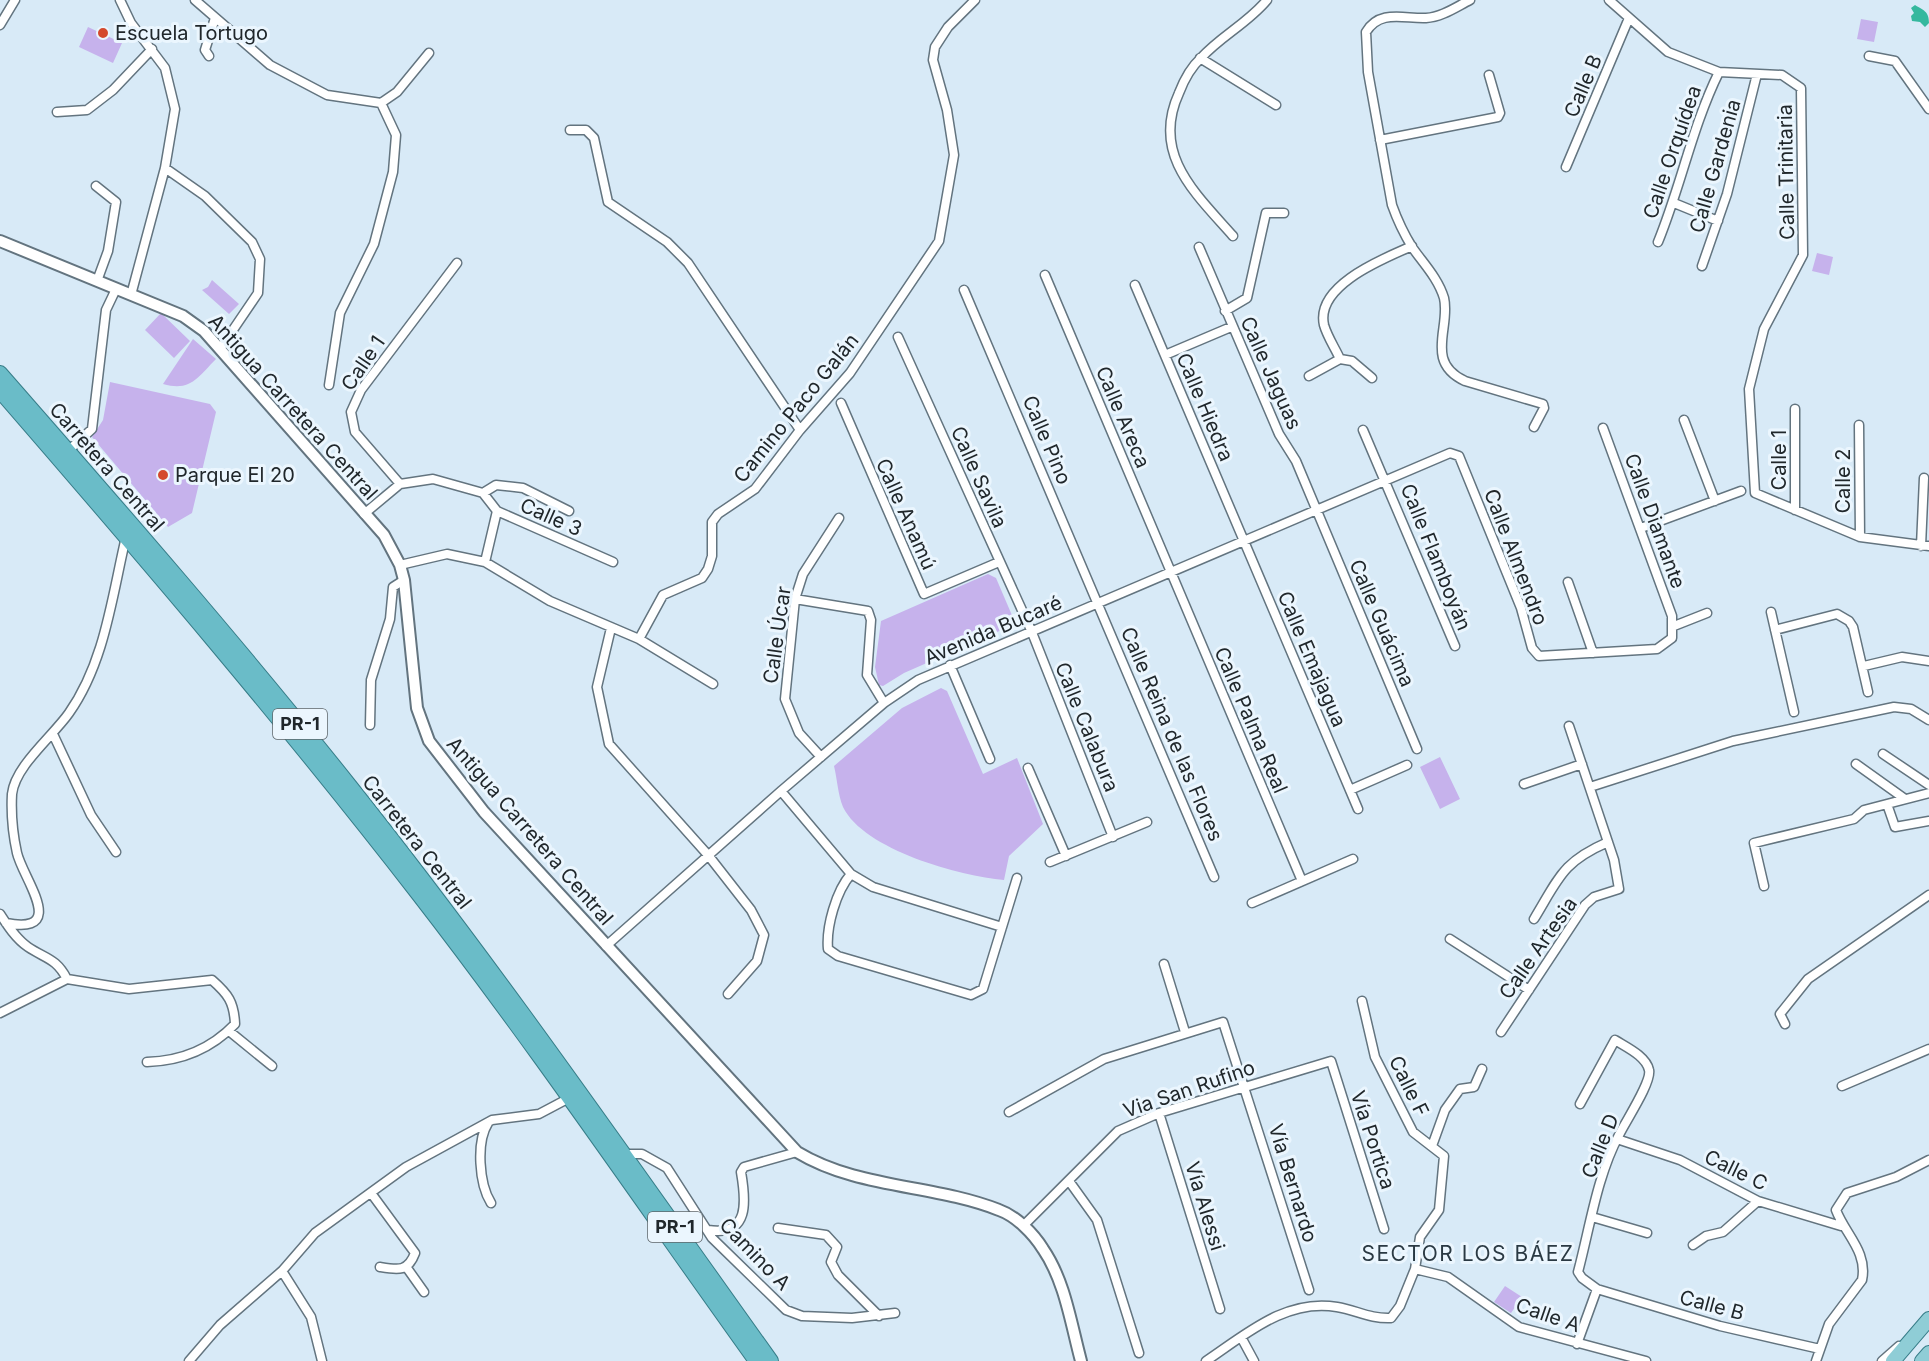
<svg xmlns="http://www.w3.org/2000/svg" width="1929" height="1361" font-family="Inter,sans-serif">
<rect width="100%" height="100%" fill="#d8eaf7"/>
<path fill="#c6b2ec" d="M1861,19L1878,22L1874,42L1857,39Z
M88,27L122,43L113,63L79,47Z
M1817,253L1833,257L1829,275L1812,271Z
M212,280L239,304L229,314L202,290L208,287Z
M161,313L190,341L174,358L145,330Z
M193,339L216,359C198,377 191,392 163,384Z
M110,382L210,404L216,412L192,513L168,527L92,437L103,420Z
M988,574L996,578L1014,620L1013,625L904,673L883,686L879,685L875,667L881,621Z
M941,688L947,691L983,774L1017,758L1043,824L1009,856L1004,880C960,876 864,850 843,807C838,795 837,778 834,766L902,708Z
M1440,757L1460,799L1440,809L1420,767Z
M1505,1286L1522,1297L1511,1313L1494,1302Z"/>
<path fill="#35b89e" d="M1915,5C1923,10 1929,11 1929,23L1925,27L1920,22L1912,21L1911,16L1914,13L1911,8Z"/>
<g fill="none" stroke-linecap="round" stroke-linejoin="round">
<g stroke="#63747f" stroke-width="11">
<path id="minor" d="M120,0L131,23L165,68L175,109L165,168L131,295
M195,0L270,65L327,95L381,103L397,92L429,53
M1470,0C1456,7 1442,17 1426,18C1404,19 1380,9 1366,32L1368,72L1392,205C1397,219 1404,234 1412,247C1423,263 1438,278 1444,298C1451,327 1424,362 1465,381L1543,404L1544,408L1534,427
M1609,0L1668,52L1719,72L1782,75L1801,88L1803,255L1764,329L1749,389L1755,493L1860,537L1929,546
M0,25L15,0
M209,56L205,50L215,18
M1869,56L1895,61L1929,109
M1200,58L1276,105
M57,112L87,110L113,90L152,49
M570,130H586L594,138L608,202L667,242L688,263L800,430
M1380,140L1498,117L1500,113L1489,75
M1566,167L1629,18
M165,168L205,196L252,242L260,259L258,293L220,349
M96,186L116,202L108,251L97,281
M1674,203L1718,221
M1233,236C1195,193 1151,154 1179,93C1184,80 1191,67 1201,58C1221,36 1248,23 1267,0
M1658,242C1681,186 1692,127 1719,72
M1199,247L1279,434L1296,461L1417,749
M1702,266L1727,194L1757,74
M1045,275L1302,881
M1135,285L1358,809
M964,290L1214,877
M1225,311L1247,298L1266,213H1284
M898,337L1031,630L1113,837
M1165,355L1231,327
M1309,376L1340,359
M1372,378L1352,361L1340,359C1335,348 1327,336 1324,325C1315,285 1385,258 1412,246
M329,385L340,313L374,244L393,172L396,135L381,103
M841,403L924,594L999,562
M1795,409V510
M1684,420L1715,501
M1859,425L1860,537
M1363,430L1455,646
M68,451L92,429L106,310L116,289
M400,484L355,432L351,412L361,390L457,263
M483,493L497,511L613,562
M364,514L400,484L433,479L483,493L496,485L523,488L569,511
M1641,528L1741,491
M1921,546L1924,478
M485,562L497,511
M400,565L447,554L485,562L550,601L639,639L713,684
M1568,582L1593,653
M795,599L868,611L871,620L867,675L884,703
M1771,612L1794,712
M1674,626L1707,613
M611,628L597,687L609,744L708,855L751,910L764,935L757,961L728,994
M1775,630L1837,614L1849,621L1853,627L1868,692
M639,639L663,595L702,578L708,569L712,556V522L718,514L755,489L800,430L850,373L939,241L954,155L947,110L933,60L935,47L948,27L975,0
M950,665L990,759
M1864,666L1902,657L1929,661
M370,725L371,680L390,619L393,587L404,580
M53,734L91,815L116,852
M1883,754L1929,785
M821,757L799,733L785,699L795,599L803,574L839,518
M1856,764L1905,799
M1028,768L1066,856
M1524,784L1582,764
M1590,787L1733,741L1894,707L1911,709L1929,720
M1350,790L1407,765
M781,791L851,874L873,887L1002,927
M1887,804L1895,827L1929,821
M1050,862L1147,822
M851,874C836,891 826,927 828,949L838,956L971,995L983,989L1017,878
M1764,886L1754,843L1854,819L1864,810L1929,793
M1252,903L1353,859
M0,914C7,925 16,939 28,947C46,959 56,958 67,979
M1534,919C1559,878 1562,862 1608,842
M6,923C69,935 23,879 17,853C13,835 11,813 12,794C15,766 53,736 69,713C105,662 112,596 126,537
M1450,939L1529,990
M606,946L781,791L884,703L918,680L1450,453L1459,456L1521,608L1532,648L1539,656L1657,649L1672,638V616L1603,428
M1164,964L1185,1032
M67,979L129,989L212,980C228,994 234,1002 235,1024C211,1049 181,1061 147,1062
M0,1013L67,979
M1785,1024L1780,1014L1808,979L1929,895
M229,1031L272,1066
M1501,1032L1585,905L1594,897L1619,889L1614,860L1569,726
M1842,1086L1929,1049
M1580,1104L1615,1040C1626,1047 1646,1056 1649,1070C1652,1082 1625,1122 1619,1135C1597,1176 1590,1227 1578,1272L1582,1278L1597,1289L1720,1326L1820,1349
M1009,1112L1104,1059L1223,1022L1309,1290
M1159,1113L1220,1309
M488,1123C476,1142 479,1184 491,1203
M1617,1139L1680,1160L1758,1201L1841,1226
M1432,1146L1445,1110L1460,1089L1474,1087L1482,1069
M623,1154H642L667,1168L712,1238L786,1310L802,1316L852,1318L895,1313
M1069,1181L1097,1220L1139,1353
M371,1193L415,1253C408,1272 398,1270 380,1267
M1592,1217L1647,1233
M1023,1226L1118,1131L1159,1113L1331,1061L1384,1229
M778,1228L826,1235L837,1247L831,1262L838,1275L879,1316
M708,1230C750,1237 746,1201 741,1172L744,1167L797,1152
M1693,1245L1706,1236L1723,1232L1758,1201
M407,1268L424,1292
M1415,1269L1448,1277L1519,1327L1646,1361
M282,1271L311,1317L322,1361
M1241,1337L1254,1361
M1577,1344L1597,1289
M189,1361L220,1325L282,1271L315,1233L406,1167L492,1120L539,1114L573,1096
M1206,1361C1245,1335 1286,1298 1337,1307C1356,1310 1370,1319 1391,1318L1400,1306L1415,1269L1420,1237L1439,1210L1444,1156L1413,1132L1375,1057L1362,1001
M1816,1361L1829,1324L1862,1280C1868,1252 1845,1234 1836,1210L1847,1193L1896,1177L1929,1160
M1882,1361L1899,1346"/>
</g>
<g stroke="#63747f" stroke-width="14">
<path id="tertiary" d="M0,241L183,316L204,331L384,535L400,565L404,580L417,708L429,741L484,812L797,1152C858,1189 933,1184 999,1210C1016,1216 1033,1233 1043,1249C1065,1281 1071,1324 1081,1361"/>
</g>
<g stroke="#377d88" stroke-width="16">
<path id="primary" d="M1893,1361L1929,1319
M1922,1361L1929,1353"/>
</g>
<g stroke="#377d88" stroke-width="16">
<path id="trunk" d="M0,373C119,509 238,645 350,786C498,972 633,1168 771,1361
M0,391C143,556 285,722 419,895C536,1046 644,1205 756,1361"/>
</g>
<use href="#minor" stroke="#fff" stroke-width="8"/>
<use href="#tertiary" stroke="#fff" stroke-width="10"/>
<use href="#primary" stroke="#8fcdd6" stroke-width="14"/>
<use href="#trunk" stroke="#6abcc8" stroke-width="14"/>
</g>
<g fill="#d4492d" stroke="#ebf6fe" stroke-width="2">
<circle cx="103" cy="33" r="6"/>
<circle cx="163" cy="475" r="6"/>
</g>
<g text-anchor="middle" stroke-width="6" stroke-linejoin="round" paint-order="stroke">
<g fill="#ebf6fe" stroke="#5d656a" stroke-width="1.5">
<rect x="273" y="709" width="54" height="30" rx="4.5"/>
<rect x="648" y="1212" width="54" height="30" rx="4.5"/>
</g>
<g font-size="18" font-weight="bold" fill="#20272b">
<text x="300" y="730">PR-1</text>
<text x="675" y="1233">PR-1</text>
</g>
<g font-size="20" fill="#20272b" stroke="#ebf6fe" text-anchor="start">
<text x="115" y="40">Escuela Tortugo</text>
<text x="175" y="482">Parque El 20</text>
</g>
<g font-size="20" fill="#20272b" stroke="#ebf6fe">
<text transform="translate(1583 86) rotate(-67)" y="7">Calle B</text>
<text transform="translate(1672 152) rotate(-71)" y="7">Calle Orquídea</text>
<text transform="translate(1715 166) rotate(-74)" y="7">Calle Gardenia</text>
<text transform="translate(1786 172) rotate(-91)" y="7">Calle Trinitaria</text>
<text transform="translate(363 363) rotate(-56)" y="7">Calle 1</text>
<text transform="translate(1271 373) rotate(66)" y="7">Calle Jaguas</text>
<text transform="translate(293 407) rotate(48)" y="7">Antigua Carretera Central</text>
<text transform="translate(1205 407) rotate(67)" y="7">Calle Hiedra</text>
<text transform="translate(796 408) rotate(-51)" y="7">Camino Paco Galán</text>
<text transform="translate(1123 417) rotate(67)" y="7">Calle Areca</text>
<text transform="translate(1047 440) rotate(67)" y="7">Calle Pino</text>
<text transform="translate(1779 460) rotate(-90)" y="7">Calle 1</text>
<text transform="translate(107 467) rotate(49)" y="7">Carretera Central</text>
<text transform="translate(979 477) rotate(66)" y="7">Calle Savila</text>
<text transform="translate(1843 481) rotate(-90)" y="7">Calle 2</text>
<text transform="translate(906 514) rotate(66)" y="7">Calle Anamú</text>
<text transform="translate(551 517) rotate(24)" y="7">Calle 3</text>
<text transform="translate(1655 521) rotate(70)" y="7">Calle Diamante</text>
<text transform="translate(1436 557) rotate(68)" y="7">Calle Flamboyán</text>
<text transform="translate(1516 557) rotate(69)" y="7">Calle Almendro</text>
<text transform="translate(1382 623) rotate(67)" y="7">Calle Guácima</text>
<text transform="translate(993 630) rotate(-23)" y="7">Avenida Bucaré</text>
<text transform="translate(777 635) rotate(-82)" y="7">Calle Úcar</text>
<text transform="translate(1312 659) rotate(67)" y="7">Calle Emajagua</text>
<text transform="translate(1251 720) rotate(67)" y="7">Calle Palma Real</text>
<text transform="translate(1087 727) rotate(68)" y="7">Calle Calabura</text>
<text transform="translate(1172 734) rotate(67)" y="7">Calle Reina de las Flores</text>
<text transform="translate(530 831) rotate(49)" y="7">Antigua Carretera Central</text>
<text transform="translate(417 842) rotate(52)" y="7">Carretera Central</text>
<text transform="translate(1538 948) rotate(-55)" y="7">Calle Artesia</text>
<text transform="translate(1409 1086) rotate(64)" y="7">Calle F</text>
<text transform="translate(1189 1089) rotate(-19)" y="7">Via San Rufino</text>
<text transform="translate(1373 1140) rotate(72)" y="7">Vía Portica</text>
<text transform="translate(1600 1146) rotate(-68)" y="7">Calle D</text>
<text transform="translate(1736 1170) rotate(26)" y="7">Calle C</text>
<text transform="translate(1293 1183) rotate(73)" y="7">Vía Bernardo</text>
<text transform="translate(1205 1206) rotate(73)" y="7">Vía Alessi</text>
<text transform="translate(755 1254) rotate(46)" y="7">Camino A</text>
<text transform="translate(1712 1305) rotate(15)" y="7">Calle B</text>
<text transform="translate(1548 1315) rotate(19)" y="7">Calle A</text>
</g>
<g font-size="21" letter-spacing="1.5" fill="#2a3943" stroke="#ebf6fe">
<text x="1468" y="1261">SECTOR LOS BÁEZ</text>
</g>
</g>
</svg>
